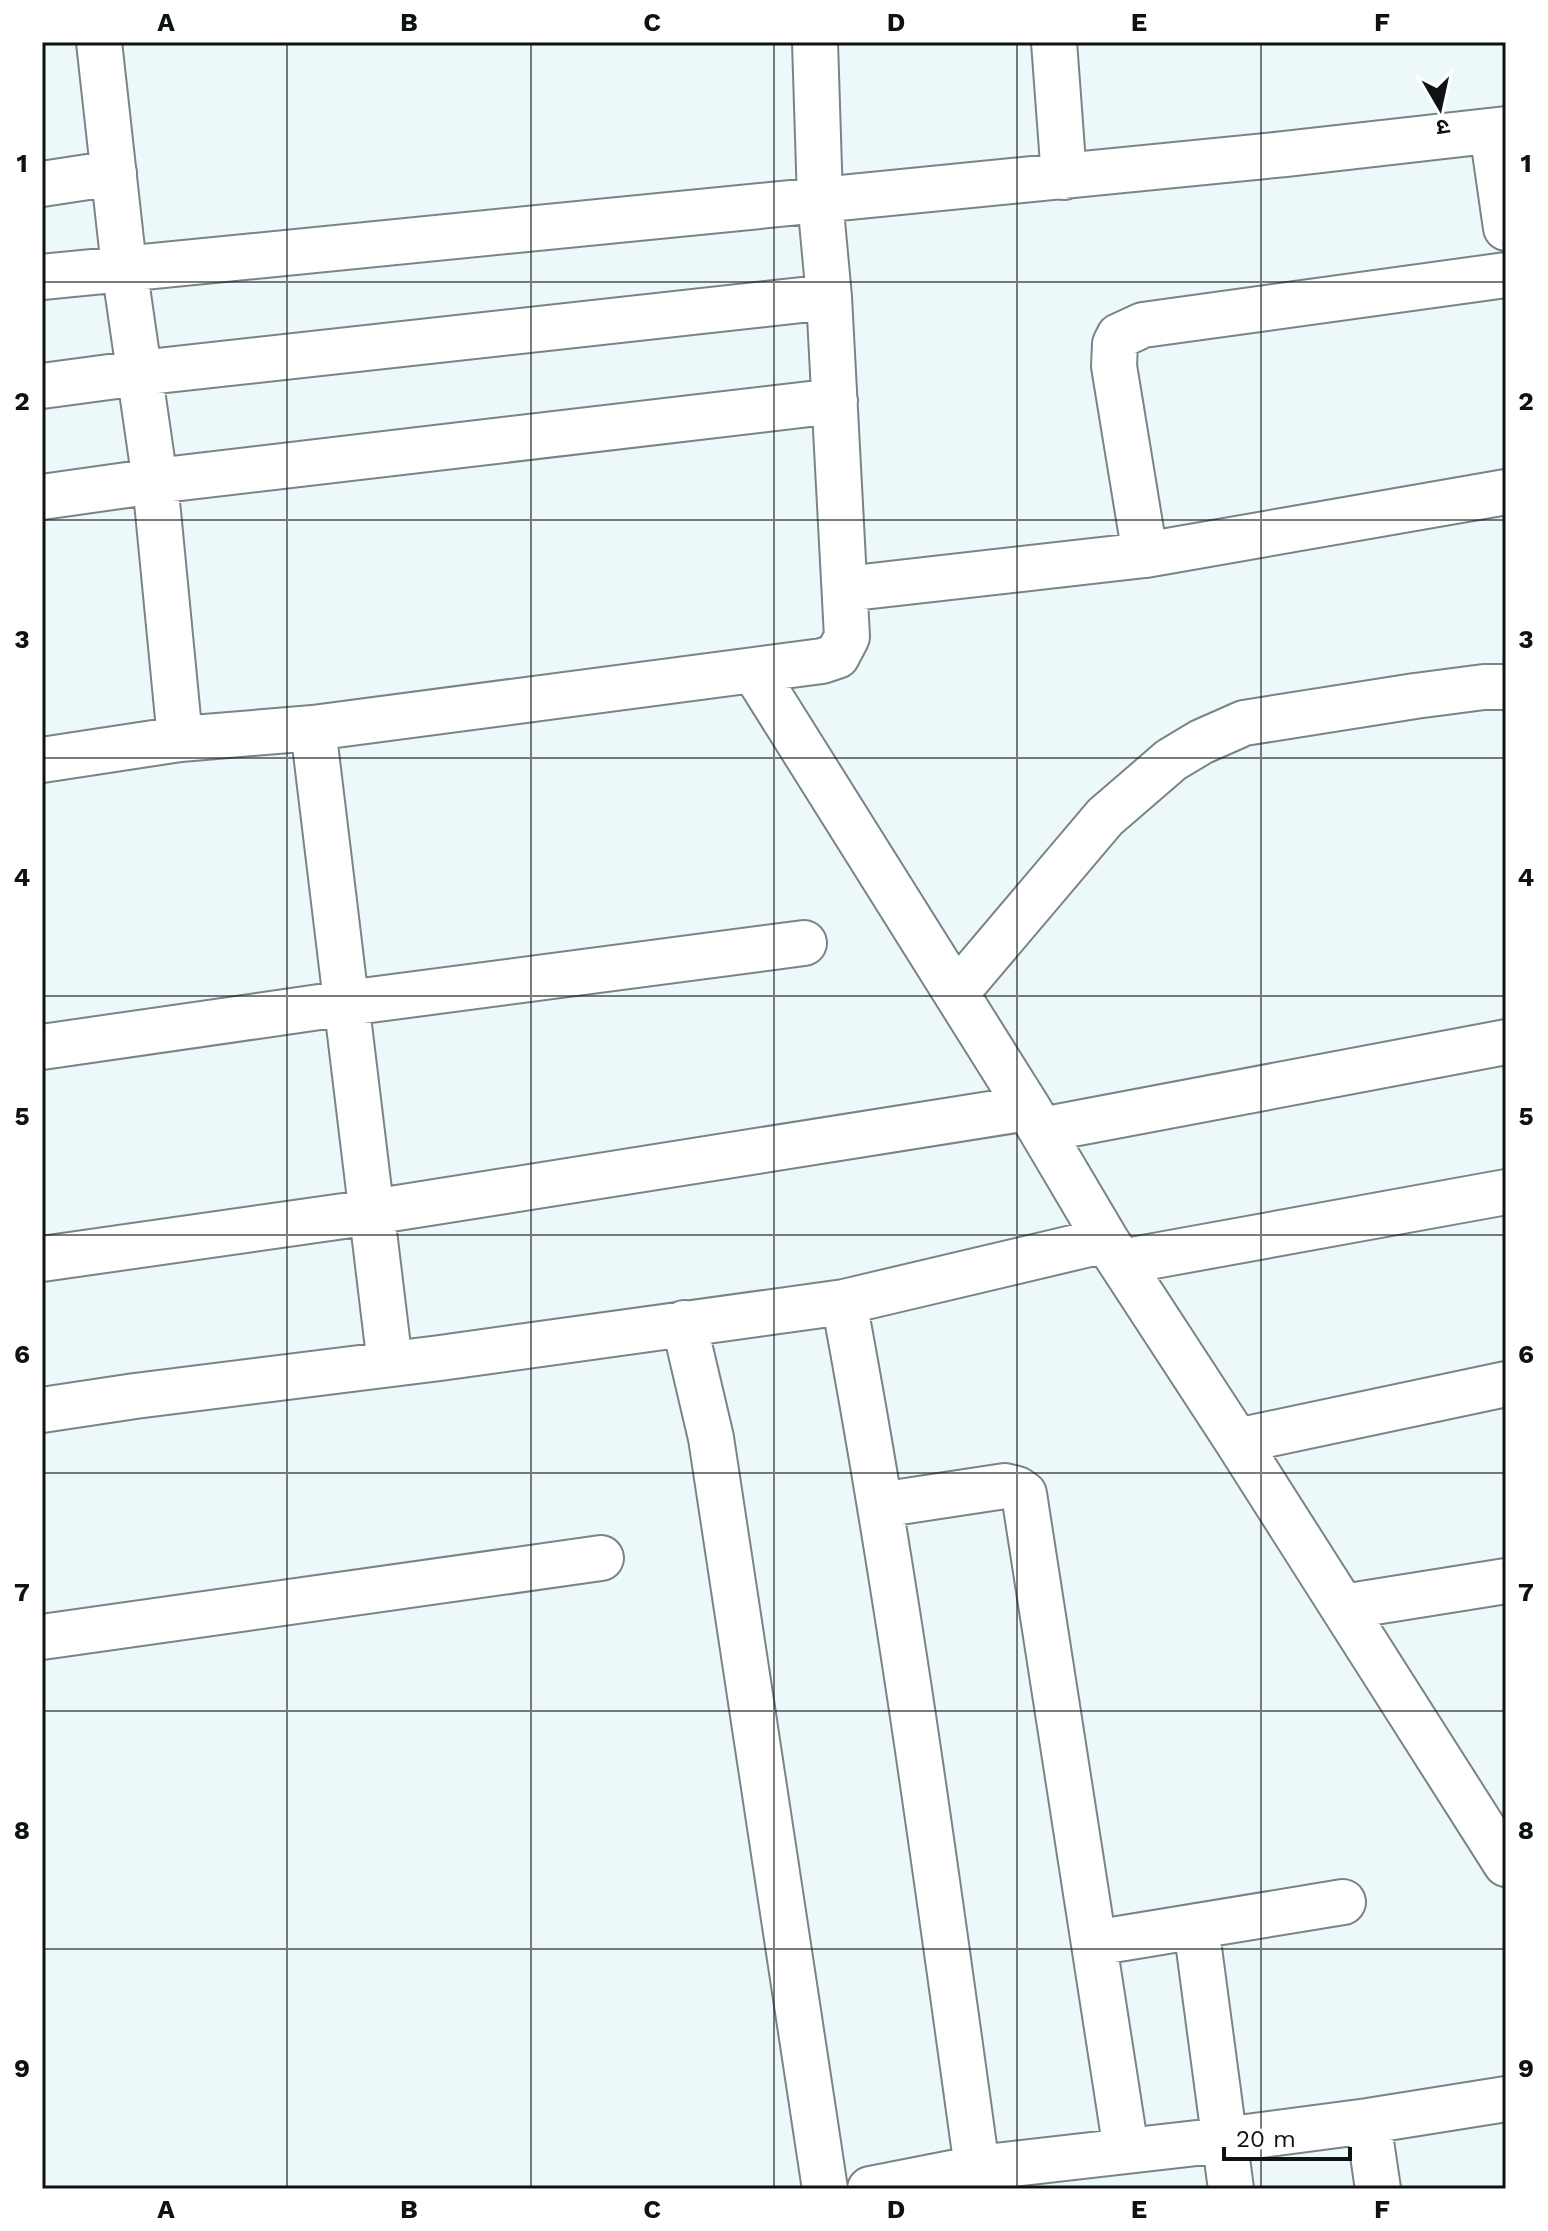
<svg xmlns="http://www.w3.org/2000/svg" width="1548" height="2231" font-family="'Work Sans','Noto Sans Devanagari',sans-serif">
<rect width="100%" height="100%" fill="#edf8fb"/>
<g fill="none" stroke-linecap="round" stroke-linejoin="round">
<g stroke="#7a8487" stroke-width="48">
<path id="street" d="M99,42L124,267L155,481L180,739
M1054,42L1064,177
M1492,131L1506,228
M42,184L114,173
M42,277L1285,154L1506,129
M42,386L139,373L829,297
M42,497L155,481L835,401
M1145,555L1114,366L1115,344L1119,336L1143,325L1506,275
M845,589L1145,555L1506,492
M754,671L1028,1108L1106,1240L1237,1441L1506,1864
M313,728L390,1364
M42,760L180,739L313,728L822,661L837,656L847,637L829,297L820,200L815,42
M956,993L1105,817L1171,760L1201,742L1244,723L1415,696L1484,687H1506
M42,1047L347,1003L804,943
M1041,1130L1506,1042
M42,1259L372,1212L1028,1108
M1121,1262L1506,1192
M844,1302C898,1590 937,1879 977,2168
M684,1323L711,1438L825,2189
M42,1410L135,1396L440,1358L844,1302L1106,1240
M1237,1441L1506,1384
M880,1505L1005,1486L1017,1489L1024,1494L1126,2150
M1343,1607L1506,1581
M42,1637L601,1558
M1196,1926L1231,2189
M1094,1943L1343,1902
M1368,2121L1378,2189
M870,2189L977,2168L1223,2140L1368,2121L1506,2099"/>
</g>
<use href="#street" stroke="#fff" stroke-width="44"/>
</g>
<path fill="none" stroke="#0e1213" stroke-width="2" stroke-opacity="0.55" d="M287,42V2189M531,42V2189M774,42V2189M1017,42V2189M1261,42V2189M42,282H1506M42,520H1506M42,758H1506M42,996H1506M42,1235H1506M42,1473H1506M42,1711H1506M42,1949H1506"/>
<rect width="1548" height="2231" fill="none" stroke="#ffffff" stroke-width="88"/>
<g transform="translate(1440 108) rotate(171)" stroke="#ffffff" stroke-width="6" paint-order="stroke">
<path d="M0-6L14 30L0 20L-14 30Z" fill="#0e1213"/>
<text y="-12" font-size="22" font-weight="bold" text-anchor="middle" fill="#0e1213">उ</text>
</g>
<path d="M1224 2147v12h126v-12" fill="none" stroke="#0e1213" stroke-width="4"/>
<text x="1236" y="2147" font-size="24" fill="#0e1213" stroke="#ffffff" stroke-width="6" paint-order="stroke">20 m</text>
<rect x="44" y="44" width="1460" height="2143" fill="none" stroke="#0e1213" stroke-width="3"/>
<g font-size="26" text-anchor="middle" font-weight="bold" fill="#0e1213">
<text x="166" y="31">A</text>
<text x="409" y="31">B</text>
<text x="652" y="31">C</text>
<text x="896" y="31">D</text>
<text x="1139" y="31">E</text>
<text x="1382" y="31">F</text>
<text x="22" y="172">1</text>
<text x="1526" y="172">1</text>
<text x="22" y="410">2</text>
<text x="1526" y="410">2</text>
<text x="22" y="648">3</text>
<text x="1526" y="648">3</text>
<text x="22" y="886">4</text>
<text x="1526" y="886">4</text>
<text x="22" y="1125">5</text>
<text x="1526" y="1125">5</text>
<text x="22" y="1363">6</text>
<text x="1526" y="1363">6</text>
<text x="22" y="1601">7</text>
<text x="1526" y="1601">7</text>
<text x="22" y="1839">8</text>
<text x="1526" y="1839">8</text>
<text x="22" y="2077">9</text>
<text x="1526" y="2077">9</text>
<text x="166" y="2218">A</text>
<text x="409" y="2218">B</text>
<text x="652" y="2218">C</text>
<text x="896" y="2218">D</text>
<text x="1139" y="2218">E</text>
<text x="1382" y="2218">F</text>
</g>
</svg>
